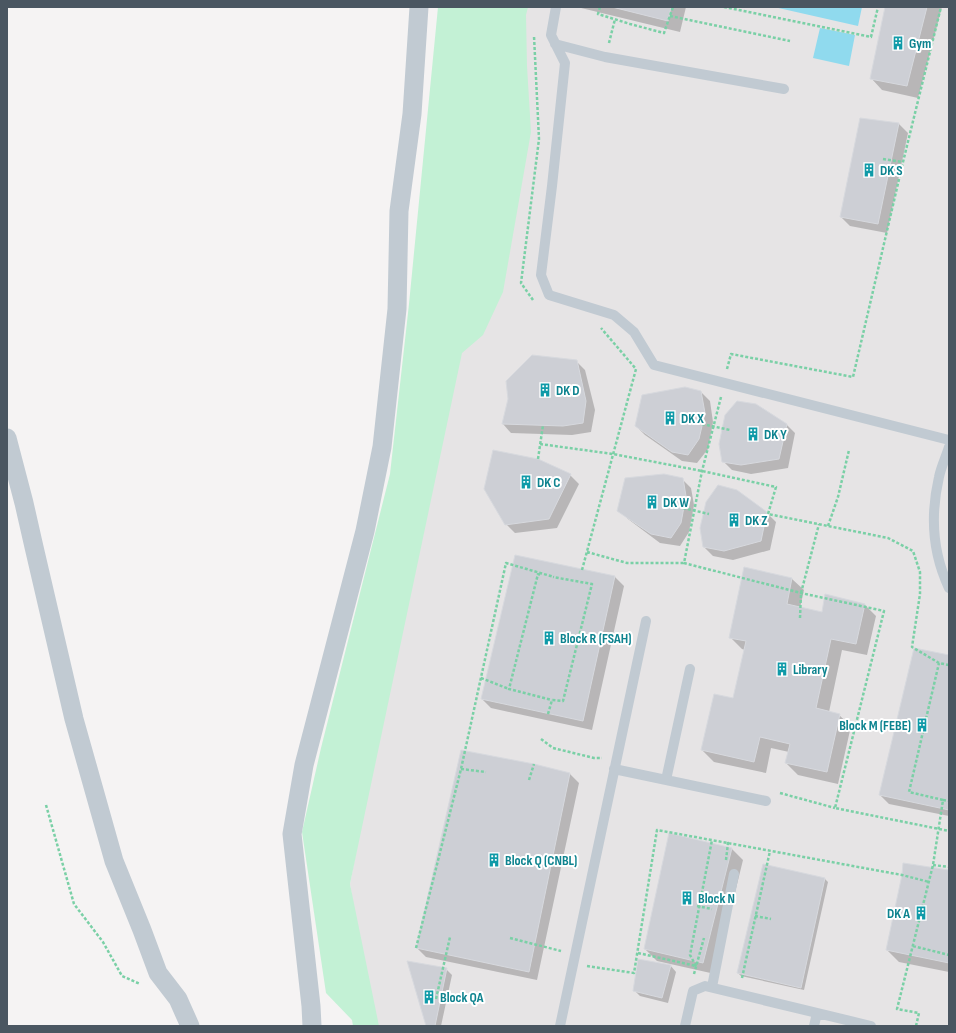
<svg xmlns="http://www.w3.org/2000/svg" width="956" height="1033" font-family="'Sofia Sans Condensed',sans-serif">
<rect width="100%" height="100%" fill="#f5f3f3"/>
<path fill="#e6e4e5" d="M519,7H949V1026H373L350,884Z"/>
<path fill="#c3f1d5" d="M438,7H528L526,15L527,66L531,132L503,292L483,335L462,353L350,884L379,1026H353L352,1020L326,993L302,832L321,748L390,474L409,304Z"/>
<path fill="#90daee" d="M774,7H862L858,26Z
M820,28L855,35L849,66L813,58Z"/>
<path fill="#0003" d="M577,7H686L680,32Z
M886,7H942L918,98L882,90L871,78Z
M861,119L899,124L908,133L887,233L850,226L841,217Z
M576,361L585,370L595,410L591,432L572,435L511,433L503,424Z
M701,392L710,401L713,422L708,449L697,463L682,461L645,435L636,426Z
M786,424L795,433L788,468L751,474L732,470L723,461Z
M570,475L579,484L557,528L515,533L506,524Z
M682,479L691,488L694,505L689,532L680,546L660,543L628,519L619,510Z
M767,513L776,522L770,550L733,560L713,556L704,547Z
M615,577L624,586L592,730L491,708L482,699Z
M792,579L804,590L800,608L822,613L864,604L876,616L867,655L842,650L829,712L839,715L851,726L838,784L798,775L786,763L789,752L771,748L766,773L714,762L702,750L734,699L745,650L742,649L730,637Z
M949,656V816L889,804L880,795Z
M570,774L579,783L537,980L426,957L417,948Z
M731,848L743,860L715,974L657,961L645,949Z
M764,865L825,879L828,882L804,990L741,976L738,973Z
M949,872V972L899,962L887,950Z
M670,965L676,972L668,1003L640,996L634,990Z
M446,969L452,975L441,1026H427Z"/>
<path fill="#cdcfd5" stroke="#d7d9de" d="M612,7H671L668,21Z
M885,7H927L907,86L870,79Z
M860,118L899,123L878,224L840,217Z
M532,355L577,360L586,401L583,423L563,426L502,424L508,399L506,381Z
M685,387L701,391L705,413L699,439L688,455L672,452L635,426L642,395Z
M737,401L756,404L787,424L779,459L741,465L722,462L719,444L725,415Z
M493,450L538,459L571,474L549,519L505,525L484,489Z
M664,474L683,478L686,496L681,523L671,538L651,534L617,511L625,478Z
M718,485L737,490L767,512L761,541L724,551L703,547L700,528L706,502Z
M515,555L615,576L583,721L481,699Z
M744,567L792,578L787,604L822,612L825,594L865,604L856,644L831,639L816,708L840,714L827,772L785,763L790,744L760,737L754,762L701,750L714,694L733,698L746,641L729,638Z
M914,648L949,655V810L879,795Z
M461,750L534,764L570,773L529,972L416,948Z
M669,833L732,848L703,963L644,949Z
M903,863L949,870V963L886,950L902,875Z
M763,864L825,878L801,988L737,973Z
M638,959L671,965L662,998L633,991Z
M407,961L447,968L435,1026H426Z"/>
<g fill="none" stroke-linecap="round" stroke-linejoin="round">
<path stroke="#7ad0a6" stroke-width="2.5" stroke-dasharray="3 2" stroke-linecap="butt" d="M600,7L598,14L630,24L664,33L673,7
M724,7L871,37L878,7
M670,16L790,41
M609,43L615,19
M883,159L903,162
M533,300L521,283L539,139L534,36
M727,369L731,354L853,377L903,162L941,7
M721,397L702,471L684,563L801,593L884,611L835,808L949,831
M702,424L730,430
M540,444L613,454L702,471L776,487L768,514L888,538L913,551L920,572V594L912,647L939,663L949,665
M538,459L543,425
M683,508L709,514
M828,526L838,497L849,450
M587,552L627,563H684
M582,570L636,369L601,328
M540,575L538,574L509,689L552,700
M800,618L801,593L819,524
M481,678L509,689
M548,714L552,700L563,701L592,584L553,577
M541,739L553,748L594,758H602
M461,769L486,772
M529,780L534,764
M780,793L835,808
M943,800L949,801
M46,805L74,904L103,942L122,976L140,984
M726,860L728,843H729
M933,865L949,867
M697,906L712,909
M755,916L771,919
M510,938L561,951
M913,946L949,955
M416,948L461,769L506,563L554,577
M638,953L696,966
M587,966L634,973L657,830L902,875L929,882
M696,966L690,955L712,840
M694,974L704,938
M742,978L770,851
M436,999L450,937
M916,1026L919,1013L897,1009L933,865L943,800L909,792L939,663"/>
<path stroke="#c1cad2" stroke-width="10" d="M556,7L551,35L565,63L552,186L541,275L549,295L614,315L634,332L654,365L949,440
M555,44L605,57L784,89
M949,447C946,457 941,467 939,477C930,516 932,552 949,588
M614,769L766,801
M666,780L690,669
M712,987L734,874
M560,1026L646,621
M685,1026L693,991L705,986L871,1026
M814,1026L817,1013"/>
<path stroke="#c1cad2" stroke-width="19" d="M7,438L24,503L34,547L74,719L114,861L142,930L158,973L178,999L190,1026
M312,1026L311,1006L292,834L304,765L365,531L382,447L397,309L399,211L412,114L419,7"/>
</g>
<defs>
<g id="building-bare" transform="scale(1.08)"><path d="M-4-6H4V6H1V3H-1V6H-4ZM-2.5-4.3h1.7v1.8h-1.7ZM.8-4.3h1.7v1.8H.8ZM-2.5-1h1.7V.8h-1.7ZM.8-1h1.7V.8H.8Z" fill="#0f9aa8" stroke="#fff" stroke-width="2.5" paint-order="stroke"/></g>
</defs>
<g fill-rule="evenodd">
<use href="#building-bare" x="898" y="43"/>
<use href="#building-bare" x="869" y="170"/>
<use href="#building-bare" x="545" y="390"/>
<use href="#building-bare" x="670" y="418"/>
<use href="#building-bare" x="753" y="434"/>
<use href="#building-bare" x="526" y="482"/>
<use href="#building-bare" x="652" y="502"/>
<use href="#building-bare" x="734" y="520"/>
<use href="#building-bare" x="549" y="638"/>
<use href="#building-bare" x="782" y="669"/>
<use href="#building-bare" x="922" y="725"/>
<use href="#building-bare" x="494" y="860"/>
<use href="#building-bare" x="687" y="898"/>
<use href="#building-bare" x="921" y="913"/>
<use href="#building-bare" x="429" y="997"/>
</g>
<g text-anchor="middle" stroke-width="4" stroke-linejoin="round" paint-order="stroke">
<g font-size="14" font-weight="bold" fill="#0d838f" stroke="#fff" text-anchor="start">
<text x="909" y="48">Gym</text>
<text x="880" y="175">DK S</text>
<text x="556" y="395">DK D</text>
<text x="681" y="423">DK X</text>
<text x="764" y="439">DK Y</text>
<text x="537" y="487">DK C</text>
<text x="663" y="507">DK W</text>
<text x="745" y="525">DK Z</text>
<text x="560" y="643">Block R (FSAH)</text>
<text x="793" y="674">Library</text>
<text x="911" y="730" text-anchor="end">Block M (FEBE)</text>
<text x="505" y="865">Block Q (CNBL)</text>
<text x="698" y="903">Block N</text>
<text x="910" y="918" text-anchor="end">DK A</text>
<text x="440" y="1002">Block QA</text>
</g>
</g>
<rect width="956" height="1033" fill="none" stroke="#4a5661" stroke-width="16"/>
</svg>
